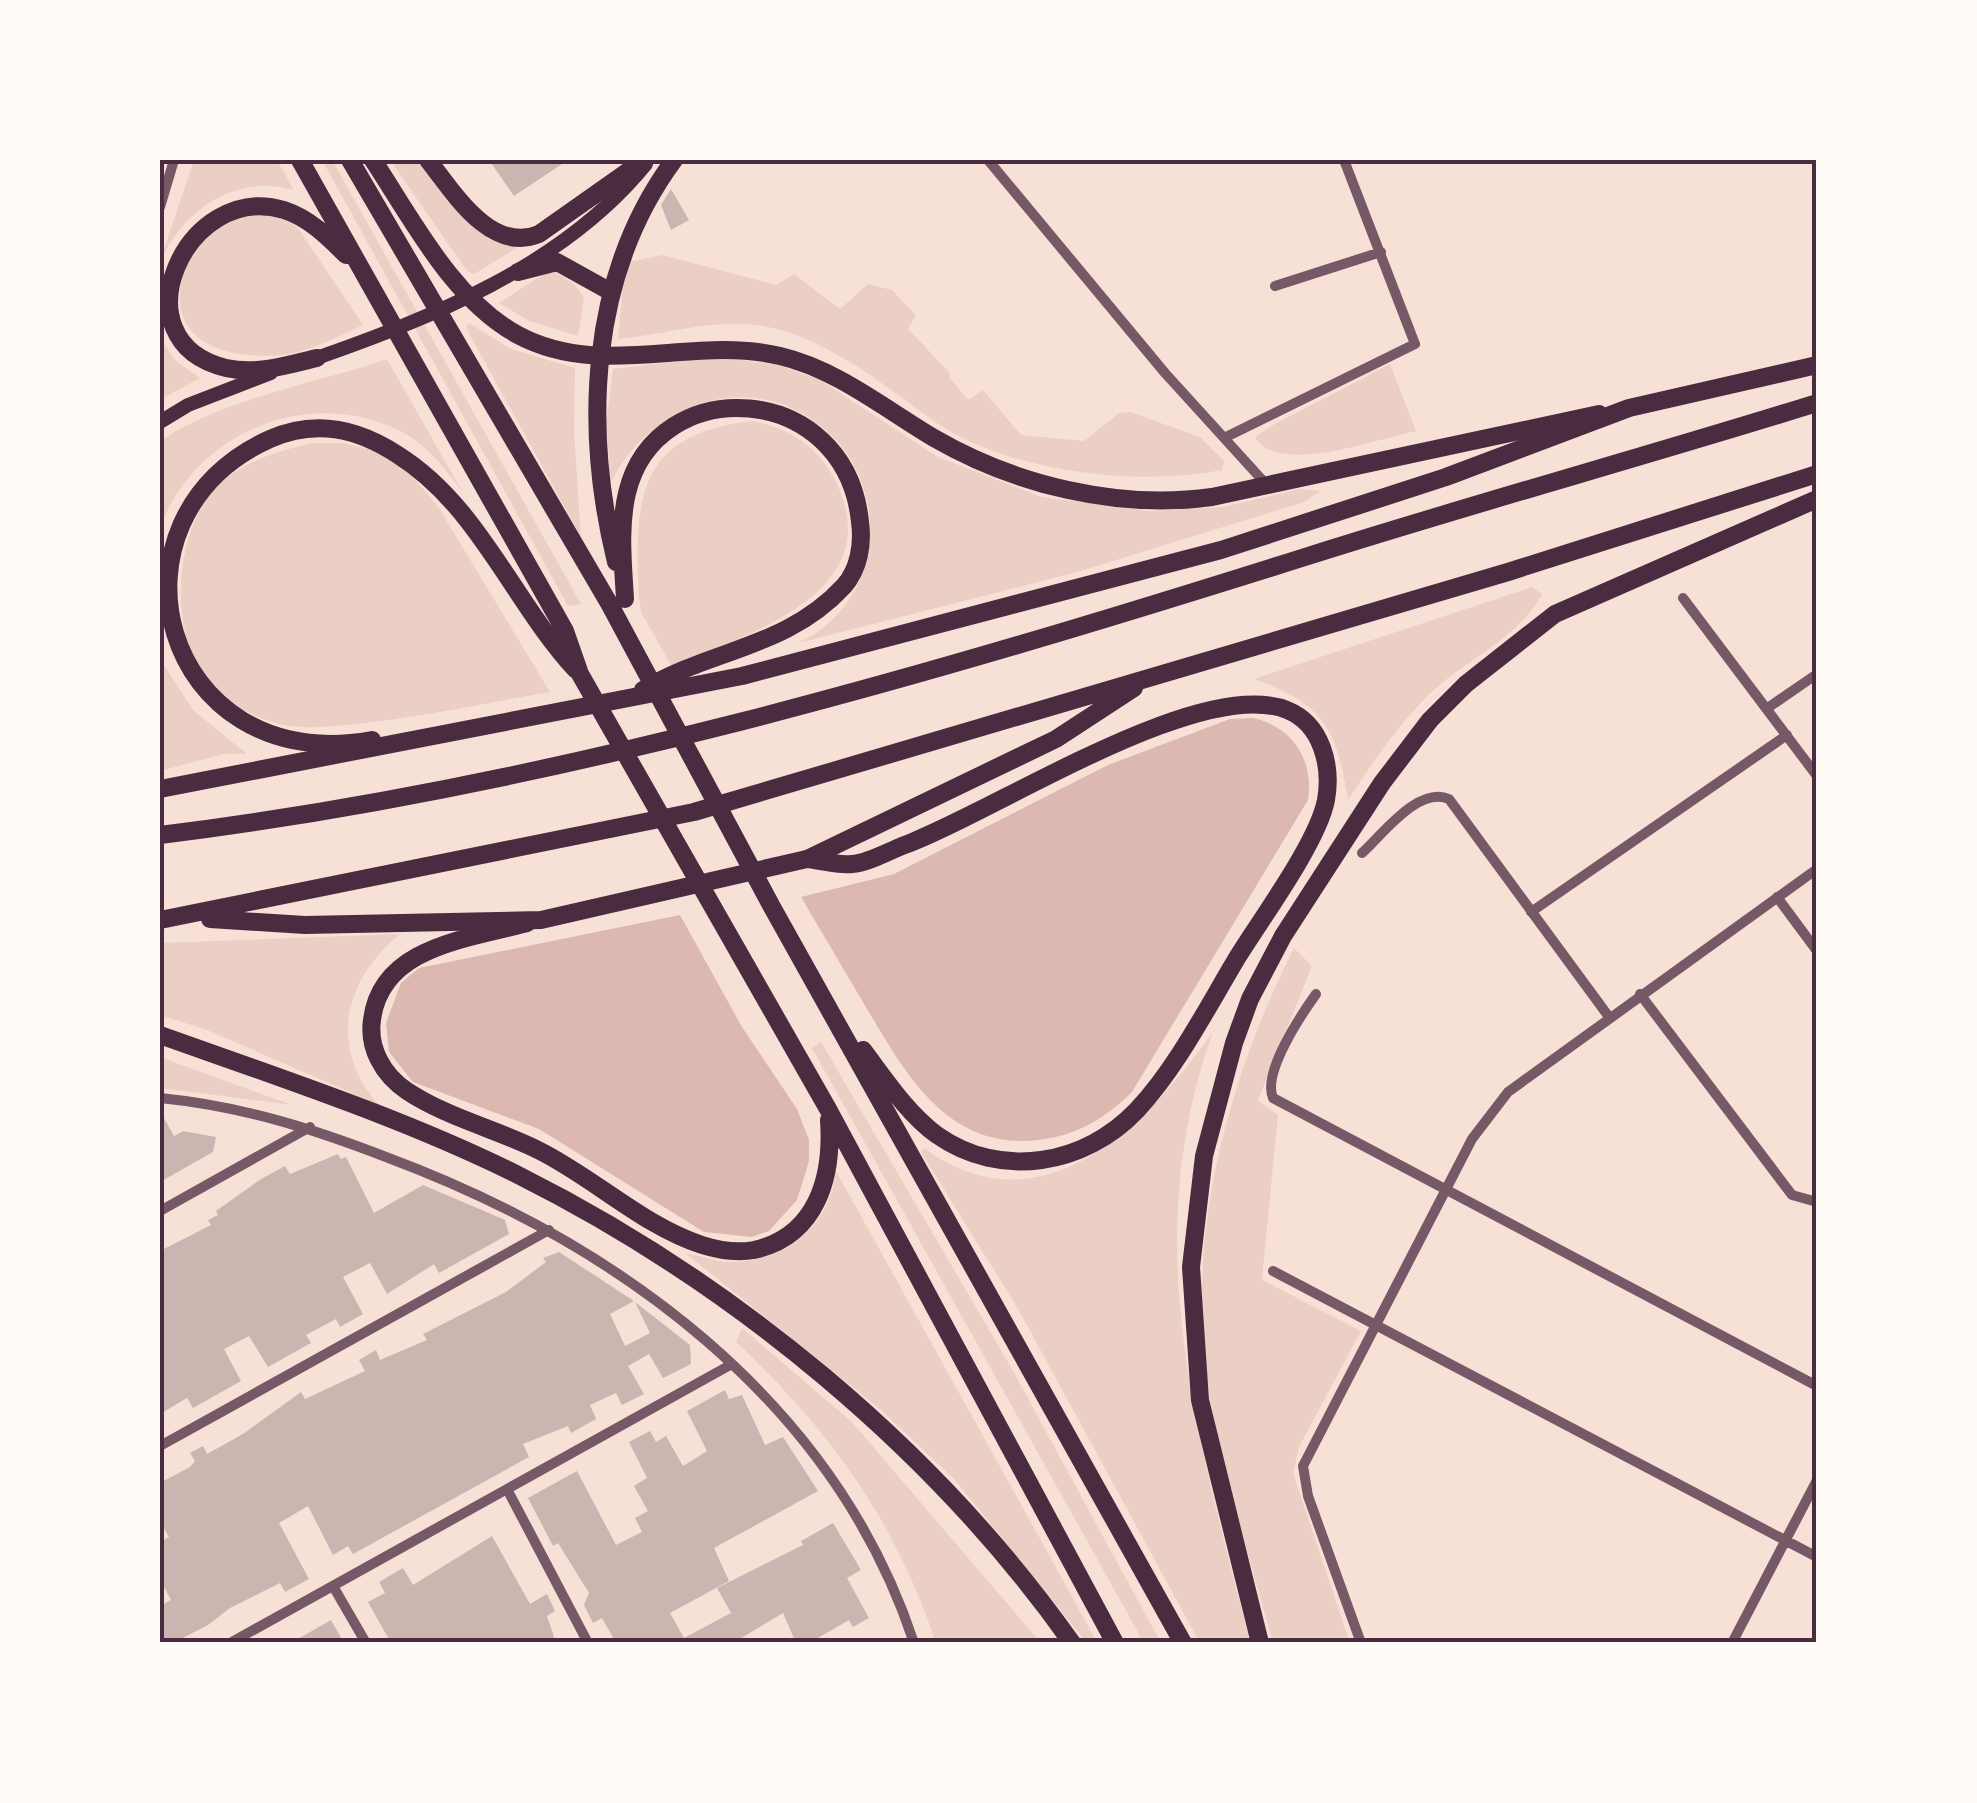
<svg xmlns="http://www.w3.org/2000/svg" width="1977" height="1803" font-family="Montserrat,sans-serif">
<rect width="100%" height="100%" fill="#f7e1d7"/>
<path fill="#ebcfc5" d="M194,160H277L294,190C236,174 185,208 160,261Z
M322,160H332L581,604L568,606Z
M390,160H424L488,239L517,248L474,274L467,271Z
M260,212L282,217L298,228L363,325C333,339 302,356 268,356C216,356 169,338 182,278C186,262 195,243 209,232C222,222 244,218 260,212Z
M662,255L776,285L794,274L840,309L868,284L892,290L916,315L908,329L951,374L949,377L968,400L983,390L1021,435L1084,441L1119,413L1130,412L1200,437L1224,461L1222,470C1139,487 1006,472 934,421C886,387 841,349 784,331C725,313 676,334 618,339L625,263Z
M555,272L574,284L584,297L578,336L529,321L499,303L544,274Z
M469,323L511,349L575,368L574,432L581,537L471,337L466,327Z
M160,338L175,360L200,378L160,400Z
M716,357L779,365L820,380L938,457L1042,497L1150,511L1223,507L1300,489L1321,491L1304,502L1074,573L798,643C883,605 895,486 822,427C749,367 650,404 611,482L606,423L613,369Z
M387,359L462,491C446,471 431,449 409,436C316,382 197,429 160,527V441C225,398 314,384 387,359Z
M1390,364L1416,431C1380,438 1277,477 1255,437L1273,425Z
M752,421C790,428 819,447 836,482C890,594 748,633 672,667L641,612L639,598C634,499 637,434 752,421Z
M314,443H343L372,450L409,472L439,508L550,692C494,701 325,738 279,724C248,715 217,699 200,670C168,619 176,520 224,480C248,460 283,449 314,443Z
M1532,587L1542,594C1519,637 1471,657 1436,688C1401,720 1374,761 1348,800C1336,728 1325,705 1254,679Z
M160,659L193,710L247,754H224L160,771Z
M400,934C345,979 327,1047 379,1105L207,1030L160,1015V943Z
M1294,948L1312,966L1258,1100L1278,1115L1262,1280L1361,1331L1299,1447L1293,1473L1350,1643H1273C1251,1562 1225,1482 1210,1399C1183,1246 1225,1084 1294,948Z
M1213,1032C1137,1243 1198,1435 1250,1643H1200L1017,1307L921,1152L924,1148C1043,1235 1147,1124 1213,1032Z
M821,1042L1012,1369L1161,1643H1144L812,1048Z
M160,1057L292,1105L160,1088Z
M836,1171L1074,1600L1097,1643H1087L955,1480L881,1410L685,1253C701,1255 716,1263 732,1262C785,1261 831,1226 836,1171Z
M742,1328L852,1422L1041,1643H936C895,1520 829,1429 736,1342Z"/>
<path fill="#dcb8b0" d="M1253,718C1293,727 1314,760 1308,800L1132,1092C1106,1118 1076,1136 1038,1140C948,1150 907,1076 867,1009C845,972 823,934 801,897L894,874L1108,765L1230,719Z
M680,915L742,1027L797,1109L809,1140V1161L797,1200L769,1231L752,1237L704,1232L539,1129L413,1082L389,1052L386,1023L401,983L419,968Z"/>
<path fill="#ccb4b1" d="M489,160H568L514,196Z
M671,189L689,220L671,230L661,205Z
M160,1111L174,1136L183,1131L216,1137L213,1152L160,1182Z
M338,1154L341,1159L346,1157L374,1213L423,1185L505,1220L509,1234L439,1273L434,1264L387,1294L370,1263L343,1277L363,1314L340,1327L336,1319L306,1335L311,1343L268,1367L249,1336L224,1349L241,1381L193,1408L187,1398L160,1414V1251L211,1225L208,1220L218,1215L216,1211L261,1179L285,1166L290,1174Z
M559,1252L634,1301L610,1314L625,1346L650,1333L635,1302L690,1345L691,1364L663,1378L649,1354L628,1366L644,1394L622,1405L616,1393L590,1405L596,1419L571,1433L568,1426L523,1444L529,1457L353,1554L348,1546L333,1555L308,1506L279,1523L309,1579L285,1592L280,1583L230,1608L208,1625L173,1643H160V1606L171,1600L160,1579V1542L169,1537L160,1521V1483L190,1467L195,1461L190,1453L203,1446L207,1454L243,1434L301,1392L305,1399L365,1371L359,1360L376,1350L380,1360L427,1340L423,1334L506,1292L546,1262L543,1258Z
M725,1390L729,1399L742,1395L765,1445L783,1437L818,1491L714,1548L729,1581L670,1613L684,1638L731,1613L717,1588L803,1545L801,1541L833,1523L861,1570L847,1578L869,1618L853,1627L849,1620L818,1638L821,1643H796L783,1613L733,1643H616L602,1618L593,1623L584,1605L589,1593L558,1543L553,1546L528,1498L577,1471L616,1545L642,1532L635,1518L648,1511L634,1486L647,1478L629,1442L650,1431L656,1442L666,1436L683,1466L707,1451L687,1411Z
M492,1536L530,1604L547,1594L555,1611L547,1616L556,1643H391L368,1602L385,1593L379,1582L403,1568L413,1585Z
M331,1620L344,1643H291Z"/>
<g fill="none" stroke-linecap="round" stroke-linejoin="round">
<path stroke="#755966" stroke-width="10" d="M988,160L1165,373L1265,483
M160,207L174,160
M1275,286L1381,252
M1224,438L1415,344L1344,160
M1683,598L1817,776
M1769,707L1817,674
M1362,853C1383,834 1418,786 1449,799L1609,1017
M1777,897L1817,951
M1531,912L1787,735
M1316,994C1301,1015 1262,1073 1273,1098L1817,1386
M1640,994L1792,1195L1817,1202
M160,1098C241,1106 311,1128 386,1157C617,1243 834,1400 914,1643
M160,1211L310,1127
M1273,1271L1817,1557
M160,1446L549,1230
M507,1489L588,1643
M333,1586L366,1643
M230,1643L732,1364
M1361,1643L1308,1496L1303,1466L1472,1139L1508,1092L1817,869
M1732,1643L1817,1480"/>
<path stroke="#4a2c40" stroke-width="14" d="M311,360C431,318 563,266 646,164
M160,422L188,405L271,373"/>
<path stroke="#4a2c40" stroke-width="18" d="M300,160L565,631L580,674L828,1109L1115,1643
M350,160L610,605L772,907L1183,1643
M373,160C412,219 453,300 518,335C602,380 692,335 780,356C836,369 885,409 934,438C1015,485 1118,510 1212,497L1599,414
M428,160C454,193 491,254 539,234L644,160
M518,272L557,262L611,292
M317,358C287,365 257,375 226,368C114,341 186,180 284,210C309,218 328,237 346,255
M616,562C583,427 589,275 674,160
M625,599C623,564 619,527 627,493C656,371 846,380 860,522C863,544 859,569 844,586C786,649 710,649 643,690
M372,740C160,778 93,518 270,439C315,419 357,428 398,455C479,506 513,602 576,670
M807,859C820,860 838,866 852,864C868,863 887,852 902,846C993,813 1200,675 1287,710C1322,724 1332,766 1326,800C1318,842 1261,919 1237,958C1207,1008 1177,1067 1137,1110C1085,1165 1001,1180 937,1135C907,1113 885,1079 863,1050
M527,923C469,939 381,946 372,1020C368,1048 383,1075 407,1091C446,1117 496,1129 538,1150C593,1177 643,1226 702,1245C718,1250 738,1253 754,1250C817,1236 833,1177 829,1120"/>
<path stroke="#4a2c40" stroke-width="18" d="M160,789L742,676L1221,550L1446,477L1629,408L1817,365
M160,835C550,787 931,675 1305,557C1475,503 1647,456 1817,403
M210,919L305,925L541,920L807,859L1056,739L1134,688
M160,920L694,812L1508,572L1817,474
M160,1035C280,1078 406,1119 520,1176C733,1283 934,1448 1072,1643
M1260,1643L1200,1400L1191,1267L1204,1156L1234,1043L1250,999L1283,936L1382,783L1430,720L1466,684L1555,614L1817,499"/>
</g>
<rect width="1977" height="1803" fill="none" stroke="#fffaf5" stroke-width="325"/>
<rect x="162" y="162" width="1652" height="1478" fill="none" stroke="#4a2c40" stroke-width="4"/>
</svg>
